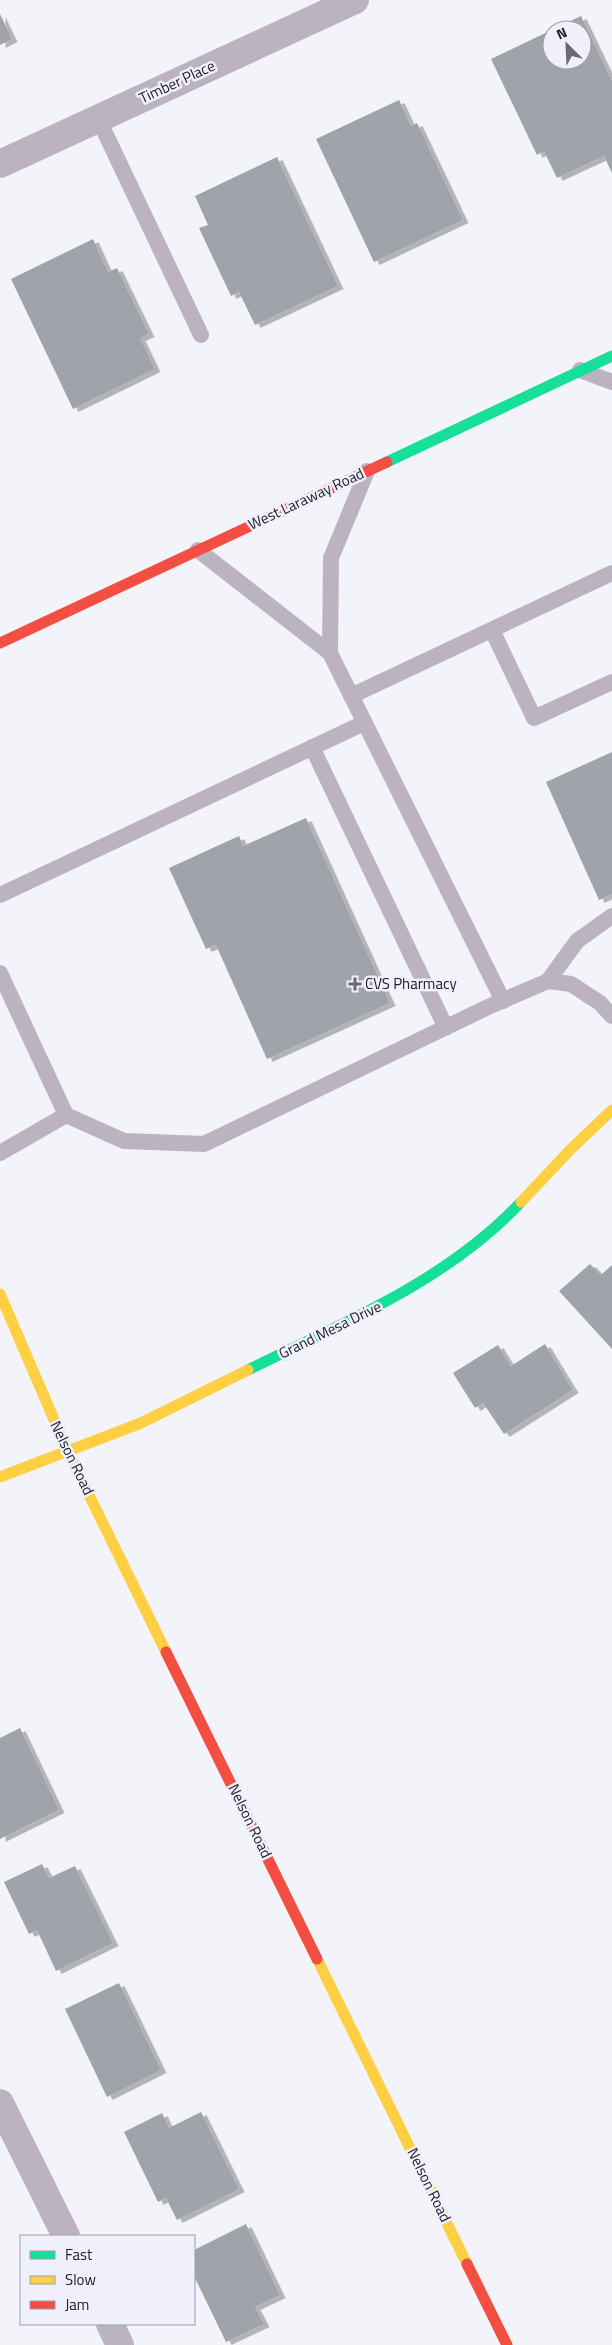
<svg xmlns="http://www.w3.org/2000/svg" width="612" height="2345" font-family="'Titillium Web',sans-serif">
<defs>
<filter id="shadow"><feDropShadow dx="5.5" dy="3" stdDeviation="0" flood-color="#0004"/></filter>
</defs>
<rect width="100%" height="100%" fill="#f3f3fa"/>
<path fill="#a0a3aa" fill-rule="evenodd" filter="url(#shadow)" d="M0,14L12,39L0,45Z
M581,16L612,81V173L604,156L557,178L544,151L537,155L491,59ZM552,30H582V60H552Z
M399,100L411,126L417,123L463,220L374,262L316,139Z
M277,157L338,286L255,325L239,292L231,296L199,228L208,225L195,196Z
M93,239L108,272L117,268L149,334L140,338L155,369L73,409L11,279Z
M612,752V894L599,900L546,782Z
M306,818L390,1003L267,1059L216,945L206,949L169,868L239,836L243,846Z
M590,1264L601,1275L612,1265V1349L559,1291Z
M545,1344L573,1390L504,1434L483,1403L475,1408L453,1373L498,1345L511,1366Z
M20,1728L59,1810L0,1839V1738Z
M42,1864L49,1878L75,1866L113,1943L56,1971L37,1930L29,1934L4,1882Z
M119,1983L161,2070L107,2097L65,2009Z
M201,2112L239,2189L177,2220L166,2198L158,2202L124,2132L162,2113L169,2128Z
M246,2224L280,2295L255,2307L264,2324L226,2342L194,2276V2250Z"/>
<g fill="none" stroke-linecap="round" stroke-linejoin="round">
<path stroke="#bcb3c2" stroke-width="16" d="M98,118L201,335
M580,370L612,382
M198,550L330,653L503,1001
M492,630L534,718L612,682
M330,653L331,558L367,471
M351,696L612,573
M312,747L446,1028
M0,895L364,723
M0,973L66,1115
M548,981L577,941L612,916
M0,1153L66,1115L124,1141L204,1144L488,1007L548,981L571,984L600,1003L612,1016"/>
<path stroke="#bcb3c2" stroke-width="28" d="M0,164L355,0
M0,2103L66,2236
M110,2324L120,2345"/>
<path stroke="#16e098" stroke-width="11" d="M387,462L612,356
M248,1370C343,1323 447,1281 521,1202"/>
<path stroke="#ffcf43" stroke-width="11" d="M521,1202L571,1149L612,1110
M0,1294L68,1452L166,1652
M0,1477L141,1423L248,1370
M317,1959L467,2264"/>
<path stroke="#f24e42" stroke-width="11" d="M0,643L387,462
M166,1652L317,1959
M467,2264L507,2345"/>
</g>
<path fill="#6a6a73" stroke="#f0f0fd" stroke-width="2" d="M352.5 976.5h5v5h5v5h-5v5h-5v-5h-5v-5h5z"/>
<g text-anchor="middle" stroke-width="5" stroke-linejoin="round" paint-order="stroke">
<g font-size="15" fill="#20202b" stroke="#f0f0fd">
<text transform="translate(177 82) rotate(-25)" y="5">Timber Place</text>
<text transform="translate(306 499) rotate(-25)" y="5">West Laraway Road</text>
<text transform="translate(330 1330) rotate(-26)" y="5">Grand Mesa Drive</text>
<text transform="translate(72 1458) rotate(64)" y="5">Nelson Road</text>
<text transform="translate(250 1821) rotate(64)" y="5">Nelson Road</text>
<text transform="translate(429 2185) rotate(64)" y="5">Nelson Road</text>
</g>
<g font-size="15" fill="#20202b" stroke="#f0f0fd" text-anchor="start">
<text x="365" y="989">CVS Pharmacy</text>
</g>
</g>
<rect x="20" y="2235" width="175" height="90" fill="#f0f0fd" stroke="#9d9da9"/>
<rect x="30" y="2251" width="25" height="8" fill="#16e098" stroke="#9d9da9"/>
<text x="65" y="2260" font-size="15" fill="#20202b">Fast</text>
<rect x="30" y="2276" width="25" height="8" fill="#ffcf43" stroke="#9d9da9"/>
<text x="65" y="2285" font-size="15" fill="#20202b">Slow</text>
<rect x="30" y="2301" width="25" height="8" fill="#f24e42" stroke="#9d9da9"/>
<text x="65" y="2310" font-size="15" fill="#20202b">Jam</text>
<g transform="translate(567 45) rotate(336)"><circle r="24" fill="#f0f0fd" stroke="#9d9da9"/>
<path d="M0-4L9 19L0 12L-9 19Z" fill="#6a6a73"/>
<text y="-8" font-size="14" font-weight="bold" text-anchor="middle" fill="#20202b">N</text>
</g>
</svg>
